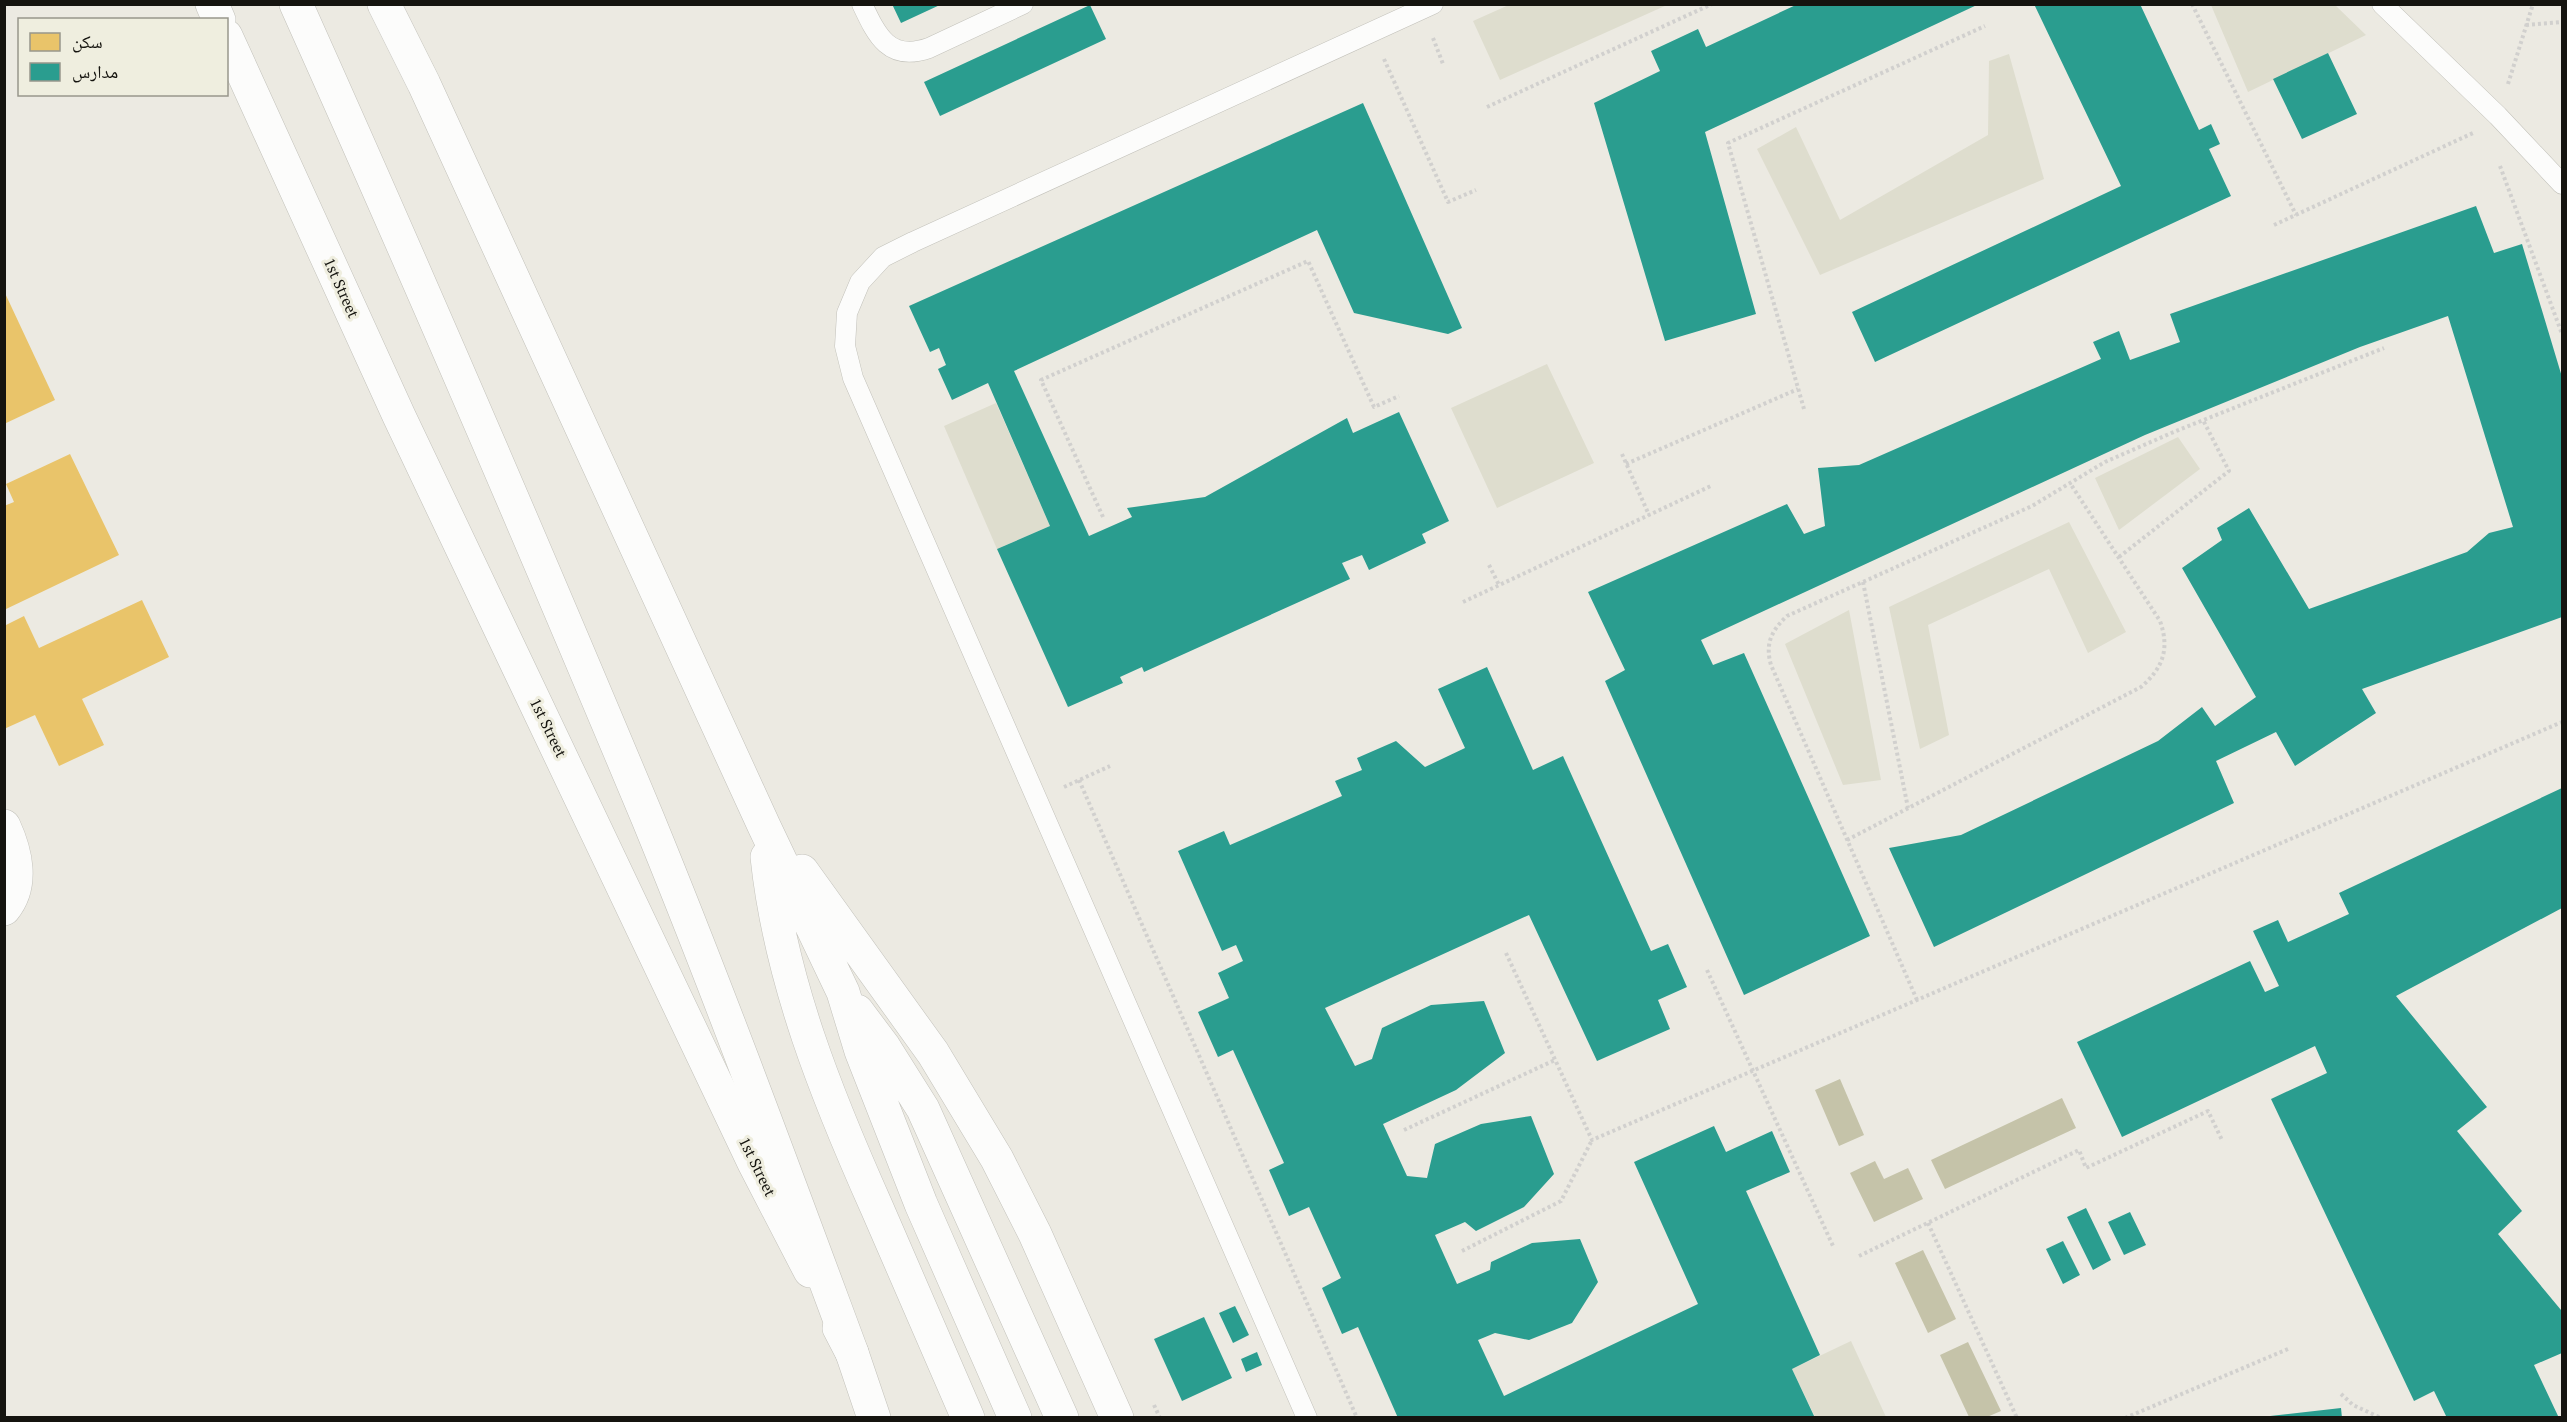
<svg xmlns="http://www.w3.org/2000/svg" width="2567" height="1422" font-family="'PT Serif','Noto Naskh Arabic',serif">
<rect width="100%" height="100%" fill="#eceae2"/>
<path fill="#deddce" d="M1511,4H1667V5L1500,80L1473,21Z
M2211,5H2335L2366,35L2248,92Z
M2009,54L2044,179L1820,275L1757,149L1796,127L1840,220L1988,135L1989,61Z
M1547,364L1594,463L1497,508L1451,408Z
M996,403L1050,526L997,549L944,426Z
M2178,437L2200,469L2119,530L2095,478Z
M2069,522L2126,632L2088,653L2049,569L1928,625L1949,735L1920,749L1889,607Z
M1849,610L1881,780L1843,785L1785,644Z
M1851,1341L1886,1417H1815L1792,1369Z"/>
<path fill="#c5c3a9" d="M1840,1079L1864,1135L1839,1146L1815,1090Z
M2062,1098L2076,1128L1945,1189L1931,1160Z
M1875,1161L1884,1179L1908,1168L1923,1199L1874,1222L1850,1173Z
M1923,1250L1956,1319L1928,1333L1895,1263Z
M1968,1342L2001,1411L1987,1417H1969L1940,1355Z"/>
<path fill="#e9c46a" d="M4,291L55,400L4,424Z
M70,454L119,555L4,610V506L14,502L6,484Z
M142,600L169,657L82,699L104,745L59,766L35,715L4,729V626L24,616L39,648Z"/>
<path fill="#2a9d8f" d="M892,4H942L901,23Z
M1798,4H1979L1705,132L1756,314L1665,341L1594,103L1660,71L1651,51L1698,29L1706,47Z
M2034,4H2140L2199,130L2211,124L2220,144L2209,149L2231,196L1875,362L1852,312L2121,186Z
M1090,5L1106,39L940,116L924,82Z
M2328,53L2357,114L2302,139L2273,79Z
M1363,103L1462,328L1448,334L1354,313L1317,230L1014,371L1089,536L1132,517L1127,508L1205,497L1347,418L1353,433L1399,412L1449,521L1422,534L1426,543L1369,570L1362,555L1342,563L1350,579L1144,672L1142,667L1120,677L1123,683L1068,707L997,549L1050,526L988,383L952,400L938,369L946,365L939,348L930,352L909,306Z
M2476,206L2494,253L2522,244L2562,377V617L2362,689L2376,713L2295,766L2276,732L2216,761L2234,803L1934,947L1889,848L1961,835L2158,741L2202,707L2215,726L2256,697L2182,568L2222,540L2217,528L2249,508L2309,609L2467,552L2489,533L2513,527L2448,316L2360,347L2145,435L1701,640L1713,665L1744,653L1870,936L1744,995L1605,681L1625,670L1588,592L1787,504L1804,534L1825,526L1818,468L1859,465L2101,359L2093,342L2119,331L2130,360L2180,342L2170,314Z
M1487,667L1533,770L1563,756L1651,951L1668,944L1687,987L1658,1000L1670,1029L1597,1061L1529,915L1325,1008L1355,1066L1372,1059L1382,1028L1431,1005L1484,1001L1505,1053L1456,1090L1383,1124L1407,1176L1427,1178L1435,1144L1481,1124L1531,1116L1554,1174L1524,1207L1476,1231L1465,1222L1435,1235L1457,1284L1490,1270L1491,1262L1532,1243L1580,1239L1598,1282L1572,1323L1529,1340L1495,1333L1478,1340L1504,1396L1698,1304L1634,1162L1714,1126L1726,1152L1772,1131L1790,1172L1746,1191L1820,1355L1792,1369L1815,1418H1398L1358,1327L1342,1334L1322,1288L1341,1278L1309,1207L1289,1216L1269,1170L1284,1163L1233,1050L1218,1057L1198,1012L1229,998L1218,973L1243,961L1236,945L1222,951L1178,851L1224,831L1230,845L1342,796L1335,781L1362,770L1357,758L1396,741L1425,767L1465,748L1438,689Z
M2562,788V908L2396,996L2487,1107L2457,1131L2522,1211L2498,1234L2561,1310L2562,1309V1353L2534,1365L2559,1418H2447L2434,1391L2414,1401L2271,1099L2327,1073L2315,1046L2122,1137L2077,1042L2250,961L2265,992L2279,986L2253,931L2278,920L2288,942L2349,914L2339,893Z
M2086,1208L2111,1260L2093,1270L2067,1217Z
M2130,1212L2146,1245L2124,1255L2108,1222Z
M2063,1241L2080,1275L2063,1284L2046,1249Z
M1235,1306L1249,1335L1233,1343L1219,1313Z
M1204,1317L1232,1378L1182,1401L1154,1339Z
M1257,1352L1262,1365L1246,1372L1241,1359Z
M2341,1408L2342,1418H2270V1416Z"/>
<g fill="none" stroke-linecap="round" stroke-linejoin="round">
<g stroke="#c2c1ba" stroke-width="21">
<path id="service" d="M862,4C877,36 889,62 929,48L1023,4
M2382,4L2498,116L2562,184
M1307,1418L853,378L845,346L847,313L860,282L883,257L913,242L1433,4"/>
</g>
<g stroke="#c2c1ba" stroke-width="34">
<path id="minor" d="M4,826C16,852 24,885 4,909"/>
</g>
<g stroke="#c2c1ba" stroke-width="34">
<path id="tertiary" d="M212,4L219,20
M384,4L424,84L764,826L843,992L861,1051L921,1204L1015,1418
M226,36L399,416L754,1163L810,1271
M767,857C780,980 827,1096 877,1208C907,1278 937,1348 968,1418
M802,871L933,1053L997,1159L1035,1234L1117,1418
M857,1011L884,1047L923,1109L1062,1418
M839,1328L852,1353L874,1418"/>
</g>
<g stroke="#c2c1ba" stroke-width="34">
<path id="trunk" d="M296,4C417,274 534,546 648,819C720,995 786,1175 852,1353"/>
</g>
<path stroke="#d1d0ce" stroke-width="4" stroke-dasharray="3 3" stroke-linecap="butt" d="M2192,4L2296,215
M2526,25L2562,22
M1433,38L1443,64
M1384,59L1448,202L1476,190
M2508,84L2533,4
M1487,107L1712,4
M2500,166L2562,334
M2274,225L2473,133
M1804,409L1728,143L1985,26
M1622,454L1649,515
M1626,464L1798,389
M1103,517L1041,380L1308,261L1374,407L1399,396
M2119,557L2229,471L2203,420
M1489,565L1499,585
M1863,582L1908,808
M1463,602L1713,485
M1079,780L1357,1418
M1064,787L1110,766
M1847,840L2141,687C2163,668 2170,649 2160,621L2070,483
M1506,953L1592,1140L2562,722
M1707,970L1833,1246
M1917,1000L1771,665C1765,644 1771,631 1787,616L2032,506L2105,462L2176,431L2384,348
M1404,1130L1555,1060
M1928,1223L2017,1418
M1462,1251L1561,1201L1592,1140
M1859,1256L2079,1150L2086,1168L2208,1111L2222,1140
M2341,1394L2353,1405L2381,1418
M1154,1405L1160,1418
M2125,1418L2288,1349"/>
<use href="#service" stroke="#fcfcfb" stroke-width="20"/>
<use href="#minor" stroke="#fcfcfb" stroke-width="33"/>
<use href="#tertiary" stroke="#fcfcfb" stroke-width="33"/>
<use href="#trunk" stroke="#fcfcfb" stroke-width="33"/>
</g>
<g text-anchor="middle" stroke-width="6" stroke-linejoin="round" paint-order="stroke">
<g font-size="15" fill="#15140f" stroke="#efeedf">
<text transform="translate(341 288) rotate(66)" y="5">1st Street</text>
<text transform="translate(548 728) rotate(64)" y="5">1st Street</text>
<text transform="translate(757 1167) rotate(64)" y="5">1st Street</text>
</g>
</g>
<rect width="2567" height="1422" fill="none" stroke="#15140f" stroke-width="12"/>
<rect x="18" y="18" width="210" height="78" fill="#efeedf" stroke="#98978c" stroke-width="1.5"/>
<rect x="30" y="33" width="30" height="18" fill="#e9c46a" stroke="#98978c" stroke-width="1.5"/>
<text x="72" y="48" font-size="18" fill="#15140f">سكن</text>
<rect x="30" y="63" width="30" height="18" fill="#2a9d8f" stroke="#98978c" stroke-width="1.5"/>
<text x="72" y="78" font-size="18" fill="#15140f">مدارس</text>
</svg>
